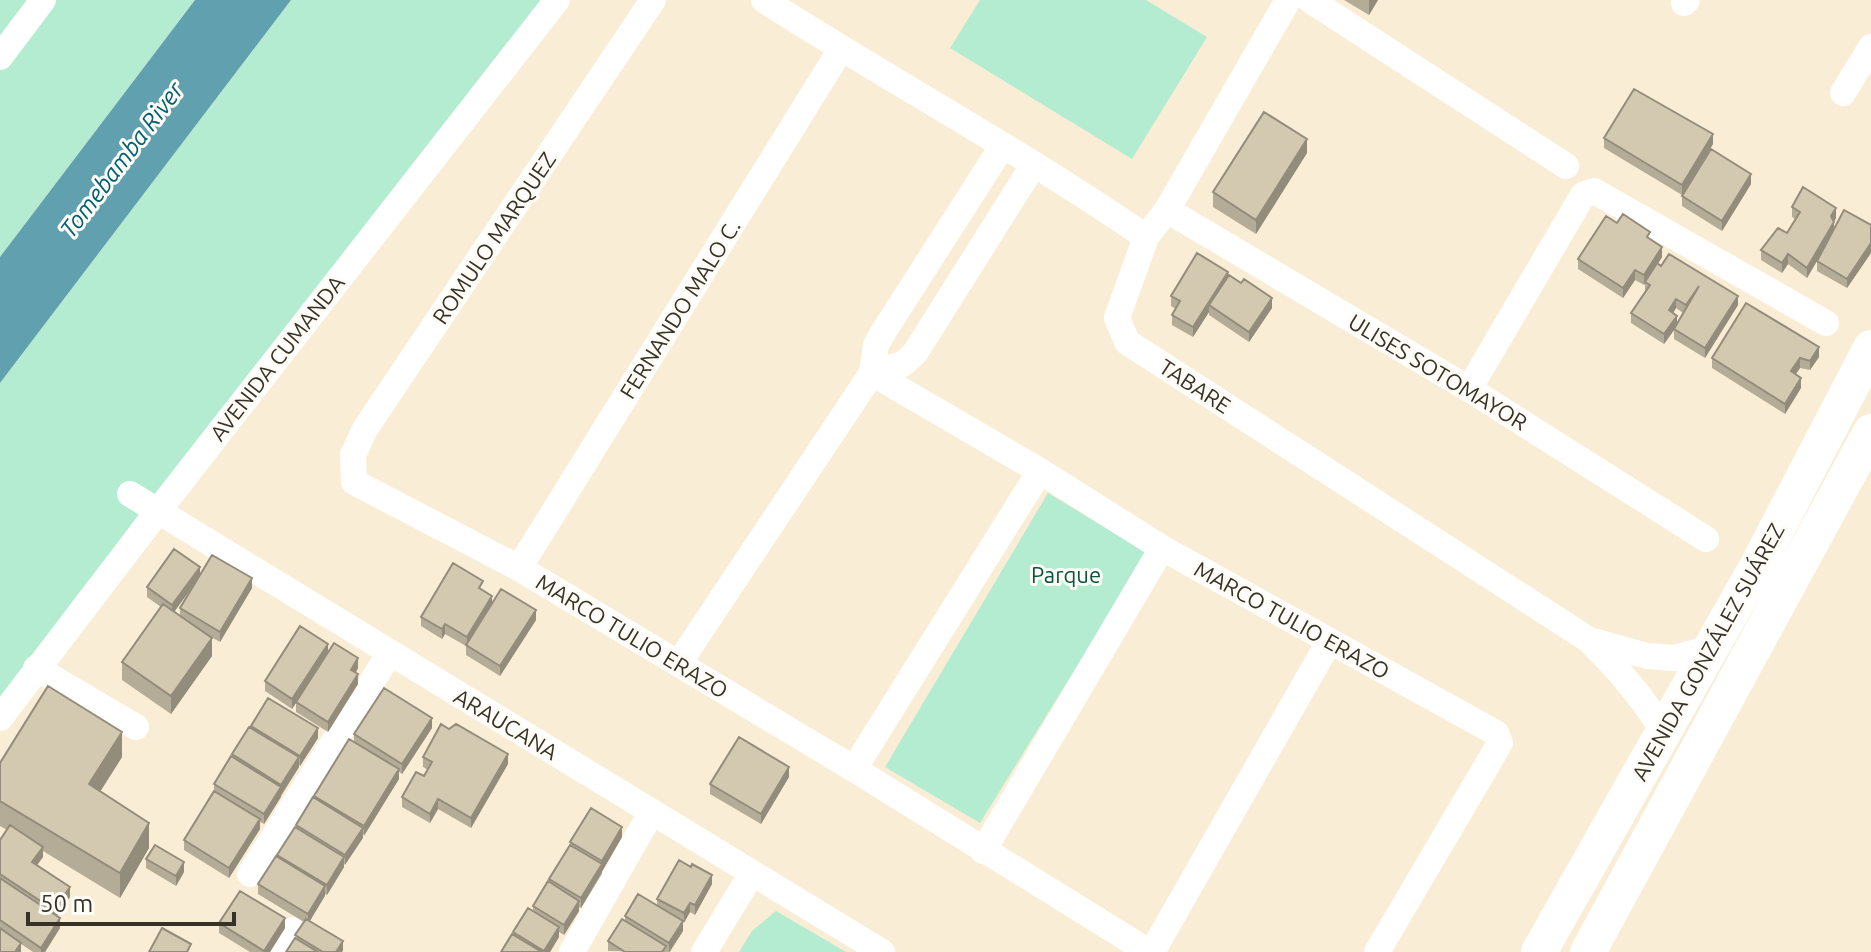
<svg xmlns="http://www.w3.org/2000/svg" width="1871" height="952" font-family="Ubuntu,sans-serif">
<rect width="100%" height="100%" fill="#f9edd5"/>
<path fill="#b4ecd2" d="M0,0H195L0,257Z
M291,0H557L0,718V383Z
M980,0H1146L1207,37L1132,159L950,48Z
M1048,493L1147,553L980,823L885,767Z
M776,911L846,952H739L752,931Z"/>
<path fill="#60a0af" d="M195,0H291L0,383V257Z"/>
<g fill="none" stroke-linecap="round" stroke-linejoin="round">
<path stroke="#fff" stroke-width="26" d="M653,0L365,429L353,455L354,482L519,568L854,769L1149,952
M764,0C891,81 1022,152 1146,237
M1288,0L1167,210L1146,237L1117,318L1127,342L1589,640C1618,669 1644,698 1664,733
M1310,0L1566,166
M1684,3L1687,0
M0,57L43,0
M1843,93L1871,47
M1167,210L1469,389L1706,539
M872,373L1040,471L1162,548L1496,733L1500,743L1377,952
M872,373L903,364L915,353L1034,164
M1469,389L1583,195L1594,191L1826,323
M130,494L882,952
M519,568L841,49
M1593,641L1647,656L1674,658L1711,648
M679,663L872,373L876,345L884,331L1003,145
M36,668L136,727
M0,718L158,511L557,0
M854,769L1040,471
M983,851L1162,548
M250,874L390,653
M279,952L292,930
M572,952L651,813
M704,952L752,873
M1152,952L1329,642"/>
<path stroke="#fff" stroke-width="36" d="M1539,952L1759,563L1871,348
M1588,952L1871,432"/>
</g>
<path fill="#b5ac97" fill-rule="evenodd" d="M1344,0H1378L1369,15Z
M1604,138L1713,144L1682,195L1604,148Z
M1307,153L1256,234L1213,207V192Z
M1751,184L1722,231L1682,206V196Z
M1792,207L1836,218L1834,222V229L1871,225V253L1847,288L1817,271V261L1807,278L1788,264L1782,273L1761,260V250L1787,233L1795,219L1792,217Z
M1617,223L1650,239L1662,257L1658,264L1738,305L1705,358L1674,339V330L1664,344L1631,323V313L1645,292V283L1644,285L1635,280L1623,298L1578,269V259ZM1676,308L1683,313L1677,323L1673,313Z
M1228,277L1272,308L1249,342L1209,315V312L1193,337L1172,325V315L1176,309L1171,306V296Z
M1819,357L1810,370L1800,368L1796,374L1801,388L1785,414L1712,368V358Z
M174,549L200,567V575L212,555L252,578V588L220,642L206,634L212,638V656L171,714L122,680V662L161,607L147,597V587ZM196,582L180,608V615L174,612Z
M483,590L492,603L536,620L500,676L466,655V646L445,634L442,639L421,626V617Z
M328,652L358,668L356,673L358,684L328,732L296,712V703L292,709L265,691V681Z
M251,726L318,738L300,766L299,765V767L264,824L260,822V829L229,878L184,850V840L214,791V784L232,756V754L251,728Z
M432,728L402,774L399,772V779L344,865V867L327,895L325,894L310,921L343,950L342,952H286L304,922L258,894V884L277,857V855L296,828V825L314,798V796L354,742V734Z
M122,757L100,792L149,848L120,898L43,851V857L37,865L70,897L57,916L60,928L45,952H33L21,944V952H0V840L7,830L0,826V763Z
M423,757L508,764L471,828L438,809L430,823L402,807V797L424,776L428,770L423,767Z
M789,777L761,824L710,794V784Z
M622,837L602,871V874L581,908L579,907V911L564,935L559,932V937L550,952H501L513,935V932L533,911V906L549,882V879L570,845V842Z
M146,859L184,872L176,886L146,868Z
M712,884L695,915L690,912L683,923V931L670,952L608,951V941L625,921V916L657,905V899Z
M219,923L285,928L270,952H250L219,933Z"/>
<path fill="#948c7b" d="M1369,0H1378L1369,15Z
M1713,134V144L1682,195V185Z
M1307,139V153L1256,234V220Z
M1751,174V184L1722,231V221Z
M1836,208V218L1831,226V216Z
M1834,222V232L1807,278V268Z
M1871,243V253L1847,288V279Z
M1662,247V257L1644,285V275Z
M1788,254V264L1782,273V263Z
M1635,270V280L1623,298V288Z
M1228,272V282L1209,305V312L1193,337V327Z
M1738,296V305L1705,358V348Z
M1272,298V308L1249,342V332Z
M1676,299V308L1669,320V310Z
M1677,316V326L1664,344V334Z
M1819,347V357L1810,370V361Z
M1800,358V368L1791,381V371Z
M1801,378V388L1785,414V404Z
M200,567V576L172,615V605Z
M252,578V588L220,642V632Z
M492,596V605L467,647V637Z
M536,610V620L500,676V666Z
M445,624V634L442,639V629Z
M212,638V656L171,714V696Z
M328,644V654L292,709V699Z
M358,658V668L351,680V670Z
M358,674V684L328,732V722Z
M432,718V728L402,774V764Z
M318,728V738L300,766V756Z
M122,732V757L89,809V784Z
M508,754V764L471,828V818Z
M299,757V767L281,795V785Z
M789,767V777L761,824V814Z
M399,769V779L364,836V826Z
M281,787V797L264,824V814Z
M438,799V809L430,823V814Z
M260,819V829L229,878V868Z
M149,823V848L120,898V873Z
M622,827V837L581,908V898Z
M363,828V838L345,865V855Z
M43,847V857L32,872V862Z
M344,857V867L327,895V885Z
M184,862V872L176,886V876Z
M712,875V884L695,915V905Z
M325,886V896L308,924V914Z
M70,887V897L54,920V910Z
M579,901V911L564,935V925Z
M690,903V912L684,923V913Z
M60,918V928L45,952H41V948Z
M285,918V928L270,952H264Z
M683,921V931L669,952V943Z
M559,927V937L550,952H544Z
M343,941V950L342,952H336Z
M21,943V952H15Z"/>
<path fill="#d3c8b0" stroke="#948c7b" stroke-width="2" d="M1634,89L1713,134L1682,185L1604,138Z
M1264,112L1307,139L1256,220L1213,192Z
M1711,149L1751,174L1722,221L1682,196Z
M1803,187L1836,208L1831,216L1834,222L1807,268L1788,254L1782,263L1761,250L1778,228L1787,233L1800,212L1792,207Z
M1844,210L1871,225V243L1847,279L1817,261Z
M1623,214L1650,232L1647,237L1662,247L1644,275L1635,270L1623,288L1578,259L1606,216L1617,223Z
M1197,253L1228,272L1193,327L1172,315L1180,301L1171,296Z
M1669,254L1738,296L1705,348L1674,329L1699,286L1686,305L1676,299L1669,310L1677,316L1664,334L1631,313L1650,285L1645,282L1657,263L1661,266Z
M1229,275L1241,283L1244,279L1272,298L1249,332L1209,305Z
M1746,303L1819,347L1810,361L1800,358L1791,371L1801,378L1785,404L1712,358Z
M174,549L200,567L172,605L147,587Z
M212,555L252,578L220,632L180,608Z
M453,563L483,581L479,588L492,596L467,637L445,624L442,629L421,617Z
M501,589L536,610L500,666L466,645Z
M163,604L212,638L171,696L122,662Z
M300,626L328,644L292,699L265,681Z
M334,643L358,658L351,670L358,674L328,722L296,702Z
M48,686L122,732L89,784L149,823L120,873L0,801V763Z
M384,688L432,718L402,764L354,734Z
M268,698L318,728L300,756L251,726Z
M441,724L449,729L456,724L508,754L471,818L438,799L430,814L402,797L416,772L424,776L432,762L423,757Z
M249,727L299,757L281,785L232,754Z
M739,737L789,767L761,814L710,784Z
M349,739L399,769L364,826L314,796Z
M231,756L281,787L264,814L214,784Z
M214,791L260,819L229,868L184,840Z
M313,797L363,828L345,855L296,825Z
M591,808L622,827L602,861L570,842Z
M10,825L43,847L32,862L70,887L54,910L0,874V840Z
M295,827L344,857L327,885L277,855Z
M155,845L184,862L176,876L146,859Z
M570,845L602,864L581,898L549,879Z
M276,856L325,886L308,914L258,884Z
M679,860L691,867L692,864L712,875L695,905L690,903L684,913L657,899Z
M0,878L60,918L41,948L0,920Z
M548,881L579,901L564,925L533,906Z
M240,891L285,918L264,951L219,923Z
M638,894L683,921L669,943L625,916Z
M528,908L559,927L544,951L513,932Z
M306,919L343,941L336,952H323L295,935Z
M622,919L666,946L662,952H625L608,941Z
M0,928L21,943L15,952H0Z
M162,928L191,944L187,952H149Z
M512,934L542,952H501Z
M295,938L318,952H286Z"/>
<g text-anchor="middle" stroke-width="6" stroke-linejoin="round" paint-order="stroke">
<g font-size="22" fill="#363228" stroke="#fefcf7">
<text transform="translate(494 238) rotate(-56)" y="8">ROMULO MARQUEZ</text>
<text transform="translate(680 309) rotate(-58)" y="8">FERNANDO MALO C.</text>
<text transform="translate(277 358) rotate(-52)" y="8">AVENIDA CUMANDA</text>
<text transform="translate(1438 372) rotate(31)" y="8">ULISES SOTOMAYOR</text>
<text transform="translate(1195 386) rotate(33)" y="8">TABARE</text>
<text transform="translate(1292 620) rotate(29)" y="8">MARCO TULIO ERAZO</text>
<text transform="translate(632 636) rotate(31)" y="8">MARCO TULIO ERAZO</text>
<text transform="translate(1708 652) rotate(-61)" y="8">AVENIDA GONZÁLEZ SUÁREZ</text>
<text transform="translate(506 724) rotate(31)" y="8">ARAUCANA</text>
</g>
<g font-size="22" fill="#07533b" stroke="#fefcf7">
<text x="1066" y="583">Parque</text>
</g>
<g font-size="24" font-style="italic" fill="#006070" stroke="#fefcf7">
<text transform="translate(122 160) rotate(-53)" y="8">Tomebamba River</text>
</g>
</g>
<path d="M28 912v12h206v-12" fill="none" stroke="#363228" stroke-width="4"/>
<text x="40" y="912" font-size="24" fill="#363228" stroke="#fefcf7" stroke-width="6" paint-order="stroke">50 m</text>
</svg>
